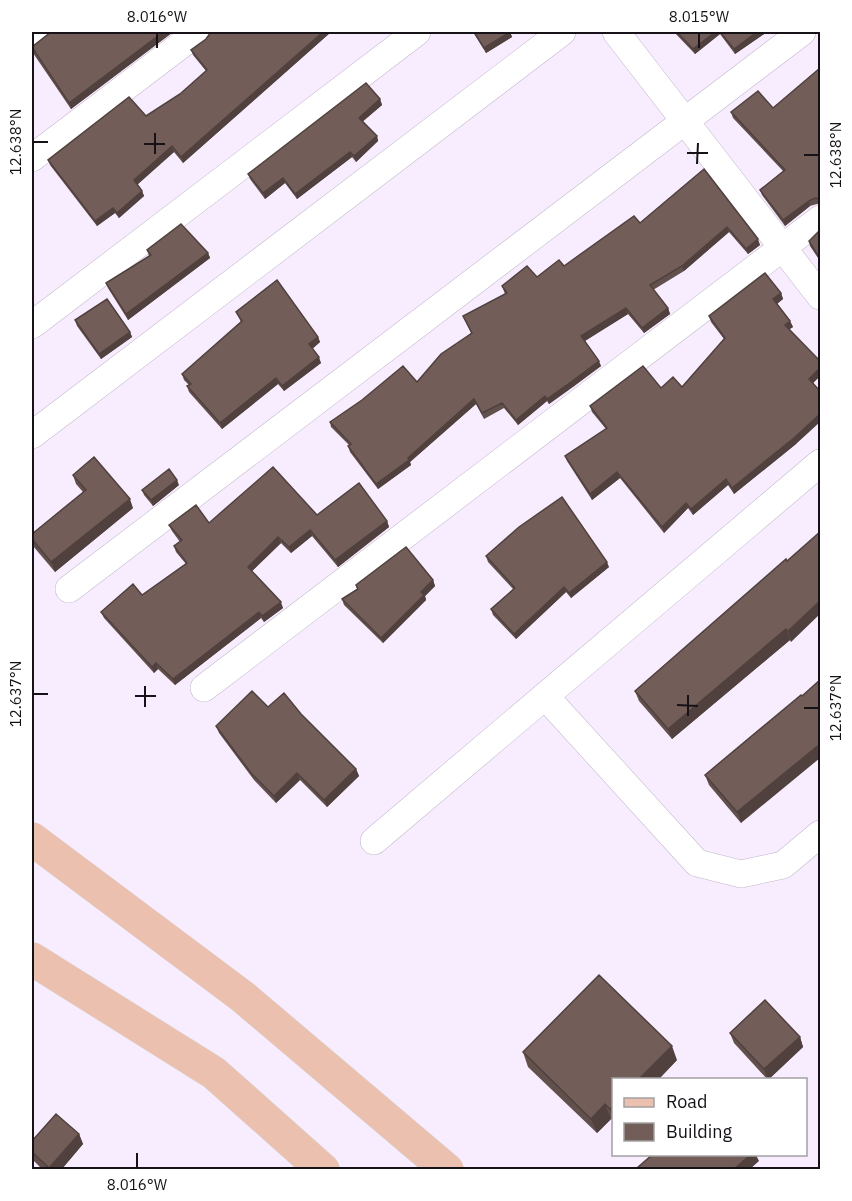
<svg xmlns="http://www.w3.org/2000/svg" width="852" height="1201" font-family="'IBM Plex Sans',sans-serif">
<rect width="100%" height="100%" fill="#f8ecff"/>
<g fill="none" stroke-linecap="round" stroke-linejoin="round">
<g stroke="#c3b8ca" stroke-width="28">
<path id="minor" d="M616,32L820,296
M32,34L35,32
M32,158L198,32
M32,325L417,32
M32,435L562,32
M69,589L802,32
M204,688L820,219
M545,696L697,863L741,874L783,865L820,834
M374,841L820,463"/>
</g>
<g stroke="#dad9da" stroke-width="34">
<path id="primary" d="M32,839L243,997L447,1170
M32,959L214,1073L323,1170"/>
</g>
<use href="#minor" stroke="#fff" stroke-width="27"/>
<use href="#primary" stroke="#ebc0ae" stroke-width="33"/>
</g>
<path fill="#62504d" d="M51,32H173L71,109L33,53L32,47Z
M331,32L183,163L174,152L137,184L142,191L144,196L119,218L115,213L97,226L50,165L48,160L146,116L180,94L206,71L193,55L191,50Z
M473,32H510L512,37L486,53Z
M674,32H767L735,54L720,34L695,54Z
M820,68V204H817L810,206L785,226L762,195L760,190L783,171L733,118L731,112L773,108Z
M380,99L382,105L363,121L377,136L378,141L356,162L352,157L297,199L285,183L265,199L250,179L248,174Z
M704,169L760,245L748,254L729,232L684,271L653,290L668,308L670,314L644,333L628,314L585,341L601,366L573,387L549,404L547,401L518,425L504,408L484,419L476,404L410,462L411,465L378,489L350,452L348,446L349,445L331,427L330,422L417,382L471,333L463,316L505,294L502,286L537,277L564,266L640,223Z
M820,230V261L810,246L809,241Z
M147,250L208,253L210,258L128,320L108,288L106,283L149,256Z
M781,293L783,299L777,303L790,321L793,327L789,329L820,376L813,383L796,444L734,494L728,485L693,515L688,508L664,533L620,478L592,500L567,461L565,456L606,429L592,412L590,406L661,388L682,387L724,339L711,322L709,316Z
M236,312L318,337L320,342L312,349L321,363L284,391L278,384L222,429L189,392L187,386L189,385L184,380L182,374L241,322Z
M75,320L130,332L132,337L101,359L77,326Z
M73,475L133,508L55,572L33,546L32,542V534L83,492L76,484Z
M179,485L153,506L144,495L142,490Z
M317,515L387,521L389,527L338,567L312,536L291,553L281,543L252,571L283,608L264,622L261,618L175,685L158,669L154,673L104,618L101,612L142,595L186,564L176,552L174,546L180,542L172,531L169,525Z
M486,556L609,567L571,598L566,592L516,639L493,615L491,609L513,589L488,562Z
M786,559L791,642L790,640L672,739L639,701L635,691Z
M433,580L435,586L425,596L426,600L383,643L344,605L342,599L357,589L356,585Z
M802,696L741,823L709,785L705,775Z
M268,707L301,714L356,769L359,776L327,807L300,780L276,803L254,780L219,733L216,726Z
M730,1033L800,1037L803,1047L768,1080L734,1043Z
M523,1052L677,1060L658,1080H614V1122L611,1119L597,1133L528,1067Z
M79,1134L83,1144L61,1170H43L32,1159V1141Z"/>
<path fill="#50413e" d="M163,32H173L71,109L69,103Z
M323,32H331L183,163L181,157Z
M510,32L512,37L486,53L484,48Z
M715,32H719L720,34L695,54L693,49Z
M757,32H767L735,54L734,49Z
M380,99L382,105L361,123L359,118Z
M377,136L378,141L356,162L354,156Z
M172,146L174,152L136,186L134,180Z
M350,152L352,157L297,199L295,194Z
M283,178L285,183L265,199L263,193Z
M142,191L144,196L119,218L117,213Z
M809,201L810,206L785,226L783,220Z
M113,208L115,213L97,226L95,221Z
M727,227L729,232L684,271L682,266Z
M758,239L760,245L748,254L746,249Z
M208,253L210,258L128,320L126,314Z
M781,293L783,299L776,305L773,299Z
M626,308L628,314L583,342L581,336Z
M668,308L670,314L644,333L642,328Z
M790,321L793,327L787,331L785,325Z
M130,332L132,337L101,359L99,354Z
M318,337L320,342L311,350L309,344Z
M319,357L321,363L284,391L282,386Z
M599,361L601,366L549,404L547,399Z
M820,368V376L811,385L809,379Z
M276,378L278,384L222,429L220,423Z
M545,396L547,401L518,425L516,420Z
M474,399L476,404L410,462L411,465L378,489L376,484L408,458Z
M820,414V422L796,444L734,494L732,488Z
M617,472L620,478L592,500L590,494Z
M726,479L728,485L693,515L691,509Z
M177,480L179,485L153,506L151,500Z
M130,499L133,508L55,572L51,562Z
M686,503L688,508L664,533L662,527Z
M387,521L389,527L338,567L335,560Z
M310,530L312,536L291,553L289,547Z
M278,537L281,543L250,573L248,567Z
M607,562L609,567L571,598L569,593Z
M433,580L435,586L425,596L426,600L383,643L381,638L421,592Z
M564,587L566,592L516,639L514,634Z
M820,601V614L791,642L788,631Z
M281,602L283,608L264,622L262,616Z
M259,612L261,618L175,685L173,679Z
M786,629L790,640L672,739L668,729Z
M156,663L158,669L154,673L152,667Z
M820,744V758L741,823L737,812Z
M356,769L359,776L327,807L324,800Z
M297,773L300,780L276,803L274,796Z
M800,1037L803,1047L768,1080L764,1069Z
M672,1046L677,1060L658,1080H638Z
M605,1104L611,1119L597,1133L591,1119Z
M614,1105V1118L610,1109Z
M79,1134L83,1144L61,1170H50L49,1168Z
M750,1155H756L759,1161L749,1170H733Z"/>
<path fill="#725d59" stroke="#50413e" stroke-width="1.5" d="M51,32H163L69,103L32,47Z
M211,32H323L181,157L172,146L134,180L142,191L117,213L113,208L95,221L48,160L129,97L146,116L180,94L207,70L191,50L206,39Z
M474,32H510L484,48Z
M677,32H715L693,49Z
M720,32H757L734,49Z
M820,68V199L815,198L809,201L783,220L760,190L785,170L731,112L758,91L773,108Z
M366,83L380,99L359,118L377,136L354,156L350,152L295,194L283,178L263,193L248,174Z
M704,169L758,239L746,249L727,227L682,266L650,285L668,308L642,328L626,308L581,336L599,361L571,382L547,399L545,396L516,420L502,403L482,413L474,399L408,458L409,460L376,484L348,446L351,444L330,422L362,400L403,366L417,382L441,354L472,333L463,316L507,293L502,286L527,266L537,277L559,260L564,266L634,216L640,223Z
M181,224L208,253L126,314L106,283L151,255L147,250Z
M820,230V259L809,241Z
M765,273L781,293L773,299L790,321L785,325L820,361V368L809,379L820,391V414L794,438L732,488L726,479L691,509L686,503L662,527L617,472L590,494L565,456L607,428L590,406L643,366L661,388L673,377L682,387L725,338L709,316Z
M277,280L318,337L309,344L319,357L282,386L276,378L220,423L187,386L191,384L182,374L242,321L236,312Z
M107,299L130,332L99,354L75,320Z
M94,457L130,499L51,562L32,539V534L86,490L73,475Z
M273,467L317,515L359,483L387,521L335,560L310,530L289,547L278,537L248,567L281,602L262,616L259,612L173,679L156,663L152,667L101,612L133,584L142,595L187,563L174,546L182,540L169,525L196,505L209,523Z
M169,469L177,480L151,500L142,490Z
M562,497L607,562L569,593L564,587L514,634L491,609L515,588L486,556L519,527Z
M820,532V601L788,631L786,629L668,729L635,691L786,559L787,561Z
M406,547L433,580L421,592L424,595L381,638L342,599L358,589L356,585Z
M820,680V744L737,812L705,775L801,695L802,696Z
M252,691L268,707L284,693L301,714L356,769L324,800L297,773L274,796L251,773L216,726Z
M599,975L672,1046L638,1080H614V1105L610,1109L605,1104L591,1119L523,1052Z
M765,1000L800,1037L764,1069L730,1033Z
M56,1114L79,1134L49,1168L32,1152V1141Z
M652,1155H750L733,1170H638L637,1168Z"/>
<path fill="none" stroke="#161218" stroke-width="2" d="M157,48V33M699,48V33M33,142H48M144,144H165M687,153H708M155,154V133M804,155H819M697,164L698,143M33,694H48M135,696H156M677,705L698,706M145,707V686M804,708H819M688,716V695M137,1168V1153"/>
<rect width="852" height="1201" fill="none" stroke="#ffffff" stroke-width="66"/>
<rect x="612" y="1078" width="195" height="78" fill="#ffffff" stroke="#a2a0a3" stroke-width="1.5"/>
<rect x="624" y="1098" width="30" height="9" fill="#ebc0ae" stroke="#a2a0a3" stroke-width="1.5"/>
<text x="666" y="1108" font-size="18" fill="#161218">Road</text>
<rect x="624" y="1123" width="30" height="18" fill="#725d59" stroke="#a2a0a3" stroke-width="1.5"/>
<text x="666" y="1138" font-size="18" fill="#161218">Building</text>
<rect x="33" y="33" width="786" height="1135" fill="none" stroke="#161218" stroke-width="2"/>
<g font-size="15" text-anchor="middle" fill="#161218">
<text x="157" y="22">8.016°W</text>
<text x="699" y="22">8.015°W</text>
<text transform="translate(16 142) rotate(-90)" y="5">12.638°N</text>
<text transform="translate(836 155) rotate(-90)" y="5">12.638°N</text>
<text transform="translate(16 694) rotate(-90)" y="5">12.637°N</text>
<text transform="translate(836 708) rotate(-90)" y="5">12.637°N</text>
<text x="137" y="1190">8.016°W</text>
</g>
</svg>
